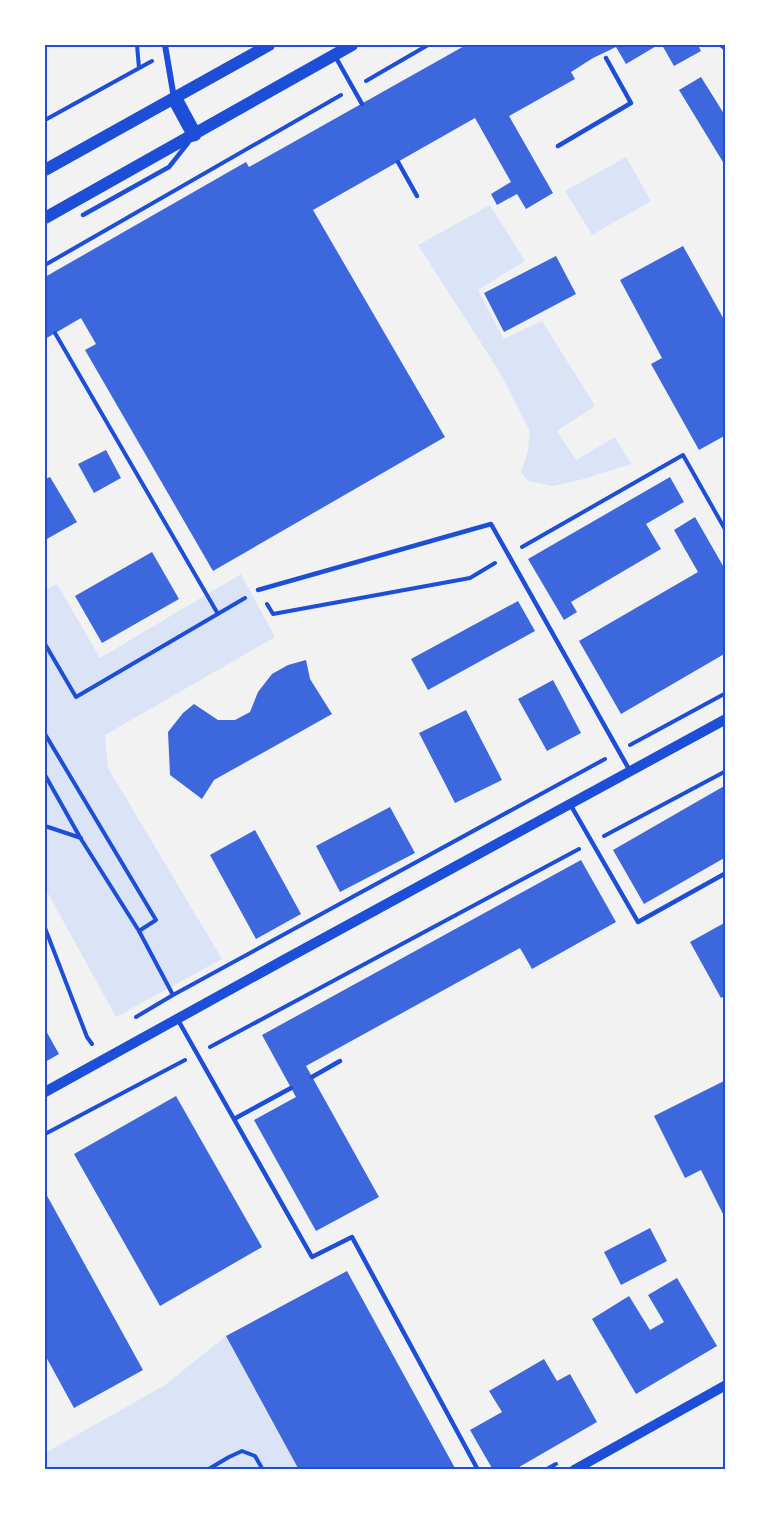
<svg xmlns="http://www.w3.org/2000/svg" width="771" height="1515" font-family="Montserrat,sans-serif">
<rect width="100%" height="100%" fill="#f2f2f2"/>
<path fill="#dbe4f7" d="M626,157L651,201L592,235L565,191Z
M490,205L525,261L478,290L504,339L542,321L595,406L557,431L576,460L615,437L631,464L580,480L553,486L528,481L521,473L528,450L530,431L499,371L418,245Z
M241,574L275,637L105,735L108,768L222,959L116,1017L45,888V590L57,584L100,658Z
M226,1336L299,1470H45V1453L165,1385Z"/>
<path fill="#3d67dc" d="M466,45H658L626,64L616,47L593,58L571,72L575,79L509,116L553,193L526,209L517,194L497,205L491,194L511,182L475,118L313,210L445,437L213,571L85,350L96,344L81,318L45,339V277L246,162L249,167Z
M662,45H698L701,51L674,66Z
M701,77L726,117V167L679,90Z
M683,246L726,323V435L699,450L651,364L662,358L620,280Z
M556,256L576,294L504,332L484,293Z
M106,450L121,478L94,493L78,464Z
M50,477L77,522L45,540V479Z
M670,477L684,502L646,524L661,549L571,602L577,612L564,620L528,559Z
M695,517L726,571V653L621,714L579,641L698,572L674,530Z
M152,552L179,599L102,643L75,596Z
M518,601L535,631L428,690L411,659Z
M306,660L310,679L332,714L214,780L202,799L170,775L168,732L183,713L194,704L218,720H235L250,712L258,692L272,674L288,665Z
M553,680L581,733L547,751L518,699Z
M466,710L502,780L455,803L419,733Z
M726,785V857L644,904L613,850Z
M390,807L415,853L340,892L316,846Z
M255,830L301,914L256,939L210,855Z
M581,860L616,922L532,969L520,948L306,1066L379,1197L316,1231L254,1120L296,1097L262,1035Z
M726,922V995L721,998L690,942Z
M45,1029L59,1054L45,1062Z
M726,1080V1220L701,1170L685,1178L654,1116Z
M176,1096L262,1247L160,1306L74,1154Z
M45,1192L143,1370L74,1408L45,1355Z
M650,1228L667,1261L621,1285L604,1252Z
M347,1271L456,1470H299L226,1336Z
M677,1278L717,1346L636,1394L592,1319L629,1296L650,1330L664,1322L648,1295Z
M544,1359L557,1381L570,1374L597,1422L514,1470H493L470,1430L502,1412L489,1391Z"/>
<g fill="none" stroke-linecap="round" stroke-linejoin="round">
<path stroke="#1d4ed8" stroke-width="4" d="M137,45L139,68
M366,81L428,45
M45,120L152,61
M45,265L341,95
M55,333L218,614
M522,547L683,455L726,531
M267,604L273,614L470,578L495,563
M45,644L76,697L245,598
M45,734L156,920L139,931
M630,745L726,693
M45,775L81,839L139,931L173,995
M45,826L81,838
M604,836L726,771
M45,928L87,1037L92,1044
M136,1017L173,995L605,759
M210,1047L579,849
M45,1134L185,1060
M207,1470L229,1457L242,1451L255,1456L263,1470
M545,1470L556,1464"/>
<path stroke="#1d4ed8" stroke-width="4.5" d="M721,45L726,49
M335,56L362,104
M558,146L631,103L606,58
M398,162L417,196
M83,215L169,167L188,143
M258,590L491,524L630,771
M570,804L638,922L726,873
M178,1020L312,1257L352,1237L478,1470
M312,1077L340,1061
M234,1119L291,1088"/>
<path stroke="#1d4ed8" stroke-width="6" d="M165,45L174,98"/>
<path stroke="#1d4ed8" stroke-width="10" d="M45,1092L282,961L726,719
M574,1470L726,1385"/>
<path stroke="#1d4ed8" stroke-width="12" d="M45,170L269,45
M45,218L352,45"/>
<path stroke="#1d4ed8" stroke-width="15" d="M175,99L194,134"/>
</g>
<rect width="771" height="1515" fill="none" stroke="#ffffff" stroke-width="93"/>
<rect x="46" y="46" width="678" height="1422" fill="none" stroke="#1d4ed8" stroke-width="2"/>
</svg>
